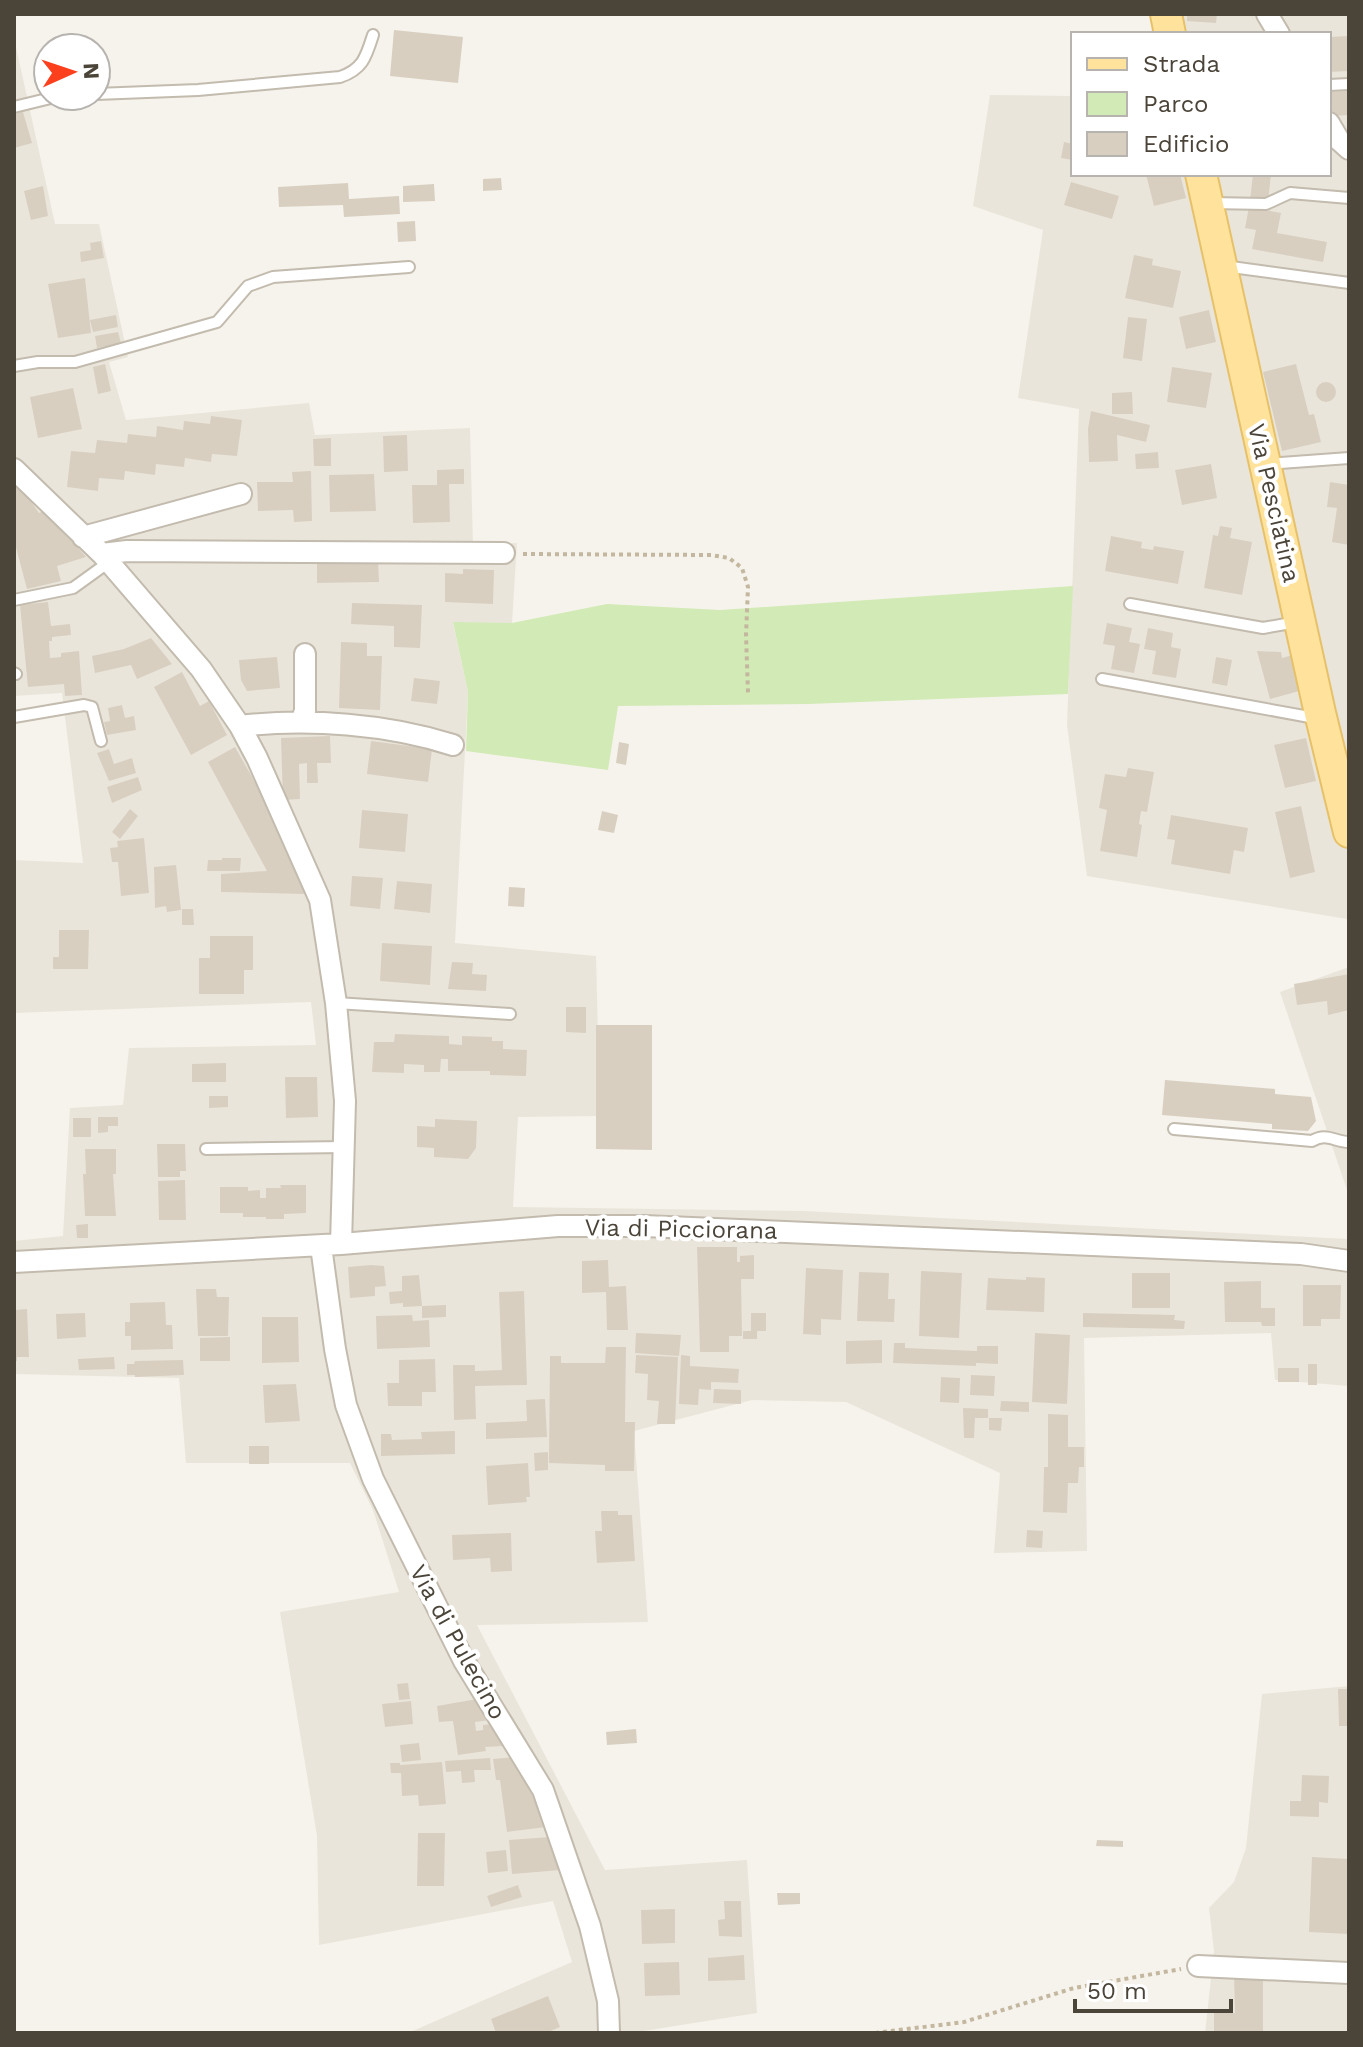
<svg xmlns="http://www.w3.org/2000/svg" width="1363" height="2047" font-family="'Work Sans',sans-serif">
<rect width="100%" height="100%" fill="#f6f3ec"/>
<path fill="#eae5da" d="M1179,14H1349V937L1347,919L1087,876L1067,725L1079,409L1018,398L1043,230L973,206L990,95L1073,96V174H1329V34H1183Z
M14,38L55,224H99L128,357L109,362L126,420L309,403L315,435L470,428L473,545L517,543L512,623H453L468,692L455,943L596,956L600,1116L518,1117L513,1207L804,1211L1349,1239V1386L1275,1380L1271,1333L1084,1338L1087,1551L994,1553L1000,1473L846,1402L752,1400L634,1431L648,1622L477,1625L605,1870L747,1860L757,2013L631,2033H408L572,1962L553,1901L319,1945L317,1836L280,1612L399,1592L373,1510L350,1463H186L179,1378L14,1374V1241L63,1236L70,1108L123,1105L129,1048L316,1045L311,1002L14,1013V860L83,863L62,693L14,696Z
M1349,967V1196L1280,992Z
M1349,1686V2033H1205L1214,1951L1209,1908L1234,1882L1246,1848L1262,1694Z"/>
<path fill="#d2eab5" d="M1073,586L1068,694L808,704L618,706L608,770L466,751L468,692L453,622L512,623L607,604L720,610Z"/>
<path fill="#d8cfc1" d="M1187,14H1217L1216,23L1187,21Z
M394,30L463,37L458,83L390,76Z
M1349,36V71L1329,72V37Z
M1349,91V115L1332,116L1329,112V92Z
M23,112L32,143L14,148V114Z
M1064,142L1073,144V160L1061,158Z
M1146,174H1180L1186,198L1154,206Z
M1253,174H1271L1268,202L1250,201Z
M501,178L502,190L483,191V179Z
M1071,182L1119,196L1112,219L1064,205Z
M348,183L349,199L399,196L400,214L344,217L343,205L279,207L278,187Z
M434,184L435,201L403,202V186Z
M43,186L48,216L31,220L24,191Z
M1249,207L1281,213L1277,233L1327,242L1323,262L1252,249L1256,230L1245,228Z
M415,221L416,241L398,242L397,222Z
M101,241L104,258L81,262L80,252L91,250L90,243Z
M1134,255L1153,259L1152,265L1181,271L1173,308L1125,298Z
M85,278L91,333L58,338L48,284Z
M1209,310L1216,342L1186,349L1179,317Z
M116,315L118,327L93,332L90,320Z
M1128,317L1147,319L1142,361L1123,358Z
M118,332L121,343L97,348L95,336Z
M105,364L111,391L98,394L93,367Z
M1296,364L1309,415L1314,414L1321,442L1282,451L1263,372Z
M1172,367L1212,373L1206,408L1167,402Z
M1316 392a10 10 0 1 1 20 0a10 10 0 1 1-20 0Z
M73,388L82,429L38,438L30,397Z
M1132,392L1133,414H1112V393Z
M1091,411L1150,425L1146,442L1117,435L1118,461L1089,462L1088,429Z
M211,416L242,420L237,456L212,454L211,462L185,458L184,467L156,464L155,475L125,471L124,480L99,478L98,491L67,487L71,451L95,453L97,440L127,443L128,434L156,437L157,426L183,430L184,421L210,424Z
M407,435L408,471L384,472L383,436Z
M331,438V466H314L313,439Z
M1158,452L1159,468L1136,469L1135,454Z
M1211,464L1217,498L1182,505L1175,470Z
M464,469V484H449L450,522L413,523L412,485H437V470Z
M311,471L312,521L294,522L293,510L258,511L257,482H293L292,472Z
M374,474L376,511L330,512L329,475Z
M14,478L39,513L46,510L86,557L57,566L61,581L27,589L14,540Z
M1330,482L1349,485V545L1332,542L1337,508L1327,507Z
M1220,526L1232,528L1230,538L1252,542L1242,595L1204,588L1213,535L1218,536Z
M1111,536L1142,542L1141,548L1153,550L1154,546L1184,551L1178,584L1105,571Z
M378,560L379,582L317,583V561Z
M463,569L494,570L493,604L445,602V573L463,574Z
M48,602L51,626L70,624L71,635L52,637V641H49L50,658L61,657V653L79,651L82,695L65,696L64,684L28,687L20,605Z
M352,603L422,605L420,648L394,647V626L351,624Z
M1107,623L1132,628L1129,642L1140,644L1134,673L1111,669L1115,646L1103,644Z
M1148,628L1173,633L1171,647L1181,649L1176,678L1152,674L1156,651L1144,649Z
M151,638L172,664L137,679L131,665L95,673L92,656L124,649Z
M341,642L367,643V656H382L380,710L339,708Z
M1257,651L1281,652L1282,658L1293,655L1303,690L1270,699Z
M277,657L280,688L247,691L241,680L239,660Z
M1216,657L1232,660L1227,686L1212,683Z
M182,672L200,706L209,701L227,735L191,755L154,687Z
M414,678L440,681L437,704L411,701Z
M122,705L125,718L134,716L136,730L107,735L104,722L110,721L108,708Z
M330,736L331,763H317L318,783H307V763L299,764L300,799L283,800L281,738Z
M1306,738L1316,781L1285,788L1274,745Z
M371,741L432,749L428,782L367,774Z
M619,742L629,744L626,765L616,763Z
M235,747L285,835L305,894L221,892V874L267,871L208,762Z
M109,749L114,764L132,758L136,773L109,781L97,753Z
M1128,768L1154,772L1147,812L1141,811L1139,824L1142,825L1137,857L1100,851L1107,810L1099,808L1105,774L1126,777Z
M138,777L142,790L112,803L107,787Z
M1301,806L1315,872L1290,878L1275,812Z
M130,809L138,816L120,839L112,832Z
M362,810L408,814L405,852L359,848Z
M602,811L618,815L614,833L598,830Z
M1171,815L1248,828L1244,852L1234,850L1230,874L1171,864L1175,840L1167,839Z
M144,838L149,893L121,896L118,862H112L110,848L118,847L117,841Z
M222,858H241L240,871H207L208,860H222Z
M176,865L181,910L167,912L166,906L155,908L154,867Z
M352,876L383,878L380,909L350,906Z
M397,881L432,884L430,913L394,909Z
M509,887L525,888L524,907L508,906Z
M182,909H193L194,925H182Z
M59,930H89L88,969H53V957H59Z
M210,936H253V970H244V994H199V958H210Z
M382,943L432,946L430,985L380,981Z
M452,962L473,963L472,974L487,975L486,991L448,989Z
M1349,974V1010L1328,1015L1327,1001L1297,1005L1294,984Z
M566,1007H586V1033L566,1032Z
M596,1025H652V1150L596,1149Z
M395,1034L449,1036V1044L462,1045V1036L492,1037V1041H503V1049L527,1050L526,1076L490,1075V1071H448V1059H441L440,1072H424V1065L404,1064V1073L372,1072L374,1042H394Z
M226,1063V1082H192V1064Z
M285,1077H317L318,1117L286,1118Z
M1165,1080L1275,1089V1094L1311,1097L1316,1121L1308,1131L1272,1129V1124L1162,1115Z
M209,1096H228V1107L209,1108Z
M98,1117H118V1126H108V1132L98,1133Z
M73,1118H91V1137H73Z
M435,1119L477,1121L476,1148L468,1159L434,1157V1148L417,1147V1126L435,1127Z
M157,1144H185L186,1171H180V1177H158Z
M85,1149H116V1174H113L116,1216H85L83,1174H86Z
M185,1180L186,1220H159L158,1181Z
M280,1185H306V1213L284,1214V1219H266V1217H243V1213H220V1187H248V1191L260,1190V1198H266V1188H281Z
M88,1224V1238H77L76,1225Z
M697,1247H737V1262H740V1256L754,1255V1279H741L742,1336H729V1352H700Z
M608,1260L609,1287L626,1286L628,1330H607L606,1292L582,1293V1261Z
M371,1265L384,1266L386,1286L375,1287V1296L350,1298L348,1267Z
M806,1268L843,1270L841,1320L821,1319V1335L803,1334Z
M921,1271L962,1273L959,1338L919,1336Z
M859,1272L889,1273L888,1299H895L894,1322L857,1321Z
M1132,1273H1170V1308H1132Z
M419,1275L422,1306L446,1305V1317L422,1318V1306L403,1307V1303L390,1304L389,1292L402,1291V1276Z
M1026,1277L1045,1278L1044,1312L986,1310L988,1278L1026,1280Z
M1261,1281V1308H1275V1326H1262L1261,1322H1225L1224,1282Z
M1303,1285H1341L1340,1319H1321V1326H1303Z
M196,1289H216L217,1297H229L228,1336H198Z
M524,1291L527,1385L475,1386L476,1419L454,1420L453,1365H475V1371L502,1370L499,1292Z
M165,1302L166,1325H172L173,1349L131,1350V1336H125V1322H130V1303Z
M27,1309L29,1357H17V1361H14V1310Z
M85,1313L86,1337L57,1339L56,1314Z
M751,1313H766V1331H757V1339H743V1331H751Z
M1083,1313L1175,1315L1174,1320L1185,1321L1184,1329L1083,1327Z
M412,1315L413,1321L429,1320L430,1347L377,1349L376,1316Z
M262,1317H298L299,1362L262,1363Z
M636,1333L681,1335L679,1356L635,1353Z
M1035,1333L1070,1335L1067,1404L1032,1402Z
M230,1337V1361H200V1338Z
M882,1340V1363L846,1364V1341Z
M894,1343H905V1348L977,1351V1346H998V1364L976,1363V1366L893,1363Z
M606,1347H626L625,1422H635L634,1471H605V1465L549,1463L550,1356H561V1363H605Z
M636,1355L678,1357L675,1424H657L659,1401L647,1400L648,1374L635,1373Z
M681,1355L690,1356V1366L739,1369L738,1383L711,1382V1390L699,1389L698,1405L679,1404Z
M114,1357L115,1369L79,1370L78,1359Z
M435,1359L436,1392H422V1406H388L387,1383H399V1360Z
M183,1360L184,1375L135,1377V1375H127V1364H134L135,1361Z
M1308,1364H1317V1385H1308Z
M1278,1368H1299V1382H1278Z
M971,1375L995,1376L994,1396L970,1395Z
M941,1377L960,1378L959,1403L940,1402Z
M296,1384L300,1421L265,1423L263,1385Z
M714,1389L741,1390V1404L713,1403Z
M545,1399L547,1437L486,1439V1423L527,1421L526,1400Z
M1001,1401L1029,1402V1412L1000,1411Z
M963,1408L988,1409V1418H975L974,1438H964Z
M1048,1414L1068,1415V1447H1084V1467H1079L1078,1483H1068L1067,1513L1043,1512L1044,1467H1048Z
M989,1418H1002L1001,1431L989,1430Z
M455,1431V1454L381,1456V1434H391L392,1440L422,1439L421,1432Z
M249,1446H269V1464H249Z
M548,1452V1470L535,1471L534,1453Z
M528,1463L530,1497H526L527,1502L488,1505L486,1466Z
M601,1511H618V1515H632L635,1561L597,1563L595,1531H602Z
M1027,1530L1043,1531L1042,1548L1026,1547Z
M511,1533L512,1571L491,1572L490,1558L453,1560L452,1535Z
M408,1683L410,1699L399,1700L397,1684Z
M1338,1689H1349V1726H1339Z
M477,1699L490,1720L475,1722L476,1731L483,1730V1725L492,1724L503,1746L485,1747L486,1751L458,1755L453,1721L439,1722L437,1706Z
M411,1701L413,1724L385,1727L382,1704Z
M636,1729L637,1743L607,1745L606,1732Z
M419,1743L421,1760L402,1762L400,1745Z
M514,1757L524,1777L546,1827L507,1832L500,1780H496L493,1759Z
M490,1758L491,1770H474L475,1782L462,1783L461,1771L446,1772L445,1761Z
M442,1762L446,1804L419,1806L418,1795L402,1796L401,1773H391L390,1763H400V1765Z
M1302,1775L1329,1776L1328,1803L1319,1802V1817L1290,1816V1801H1301Z
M418,1833H445L444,1886H417Z
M550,1837L561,1870L512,1874L509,1840Z
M1097,1840L1123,1841V1847L1096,1846Z
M506,1850L508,1871L488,1873L486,1852Z
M1312,1857L1349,1859V1934L1309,1932Z
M518,1885L522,1897L491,1907L487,1896Z
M777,1893H800V1904L778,1905Z
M724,1901H741L742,1937L719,1936L718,1920L725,1919Z
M675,1909V1943L642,1944L641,1910Z
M744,1955L745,1980L708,1981V1958Z
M679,1962L680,1995L645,1996L644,1963Z
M1234,1973H1263V2033H1214V2013H1235Z
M548,1996L560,2027L546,2033H496L491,2019Z"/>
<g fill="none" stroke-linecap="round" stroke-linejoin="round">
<g stroke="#c2bbae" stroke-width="14">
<path id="lane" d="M1329,85L1349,84
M96,94L198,90L340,77C363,69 366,57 373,35
M14,107L59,96
M1210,203L1266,204L1290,193L1349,198
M1224,266L1349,283
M14,366L38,362H75L217,322L248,286L273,277L409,267
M1267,464L1349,458
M14,600L73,588L109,562
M1130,604L1263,628L1297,622
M14,673L16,674
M1102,679L1315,718
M14,717L84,705L92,707L101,741
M336,1003L510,1014
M1174,1129L1312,1141C1327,1132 1334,1142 1349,1142
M206,1149L345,1147"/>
</g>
<g stroke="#c2bbae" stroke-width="24">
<path id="street" d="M1267,14L1279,34
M1329,123L1339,140L1349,149
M14,469L102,554L201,669L240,726L257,758L320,900L336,1003L345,1101L341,1244
M83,537L241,494
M102,554L127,551L504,553
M301,722L305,711V654
M240,726C308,718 388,724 453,745
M321,1246L335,1349L346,1405L373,1479L464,1661L543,1790L590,1926L608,2001L609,2033
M14,1262L341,1244L558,1226H644L1301,1254L1349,1261
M1198,1966L1349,1973"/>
</g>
<g stroke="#e6c16a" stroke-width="34">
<path id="primary" d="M1166,14L1170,34
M1201,174L1320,713L1349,832"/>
</g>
<path stroke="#c4b79f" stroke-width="4" stroke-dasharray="4 4" stroke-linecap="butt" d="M523,554L711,555L729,558L742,568L748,587L746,635L748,693
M875,2033L964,2022L1074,1988L1181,1969"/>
<use href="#lane" stroke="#fff" stroke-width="10"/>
<use href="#street" stroke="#fff" stroke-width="20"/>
<use href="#primary" stroke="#ffe39c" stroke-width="30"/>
</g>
<g text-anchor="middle" stroke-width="8" stroke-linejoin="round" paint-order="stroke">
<g font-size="24" fill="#4b4439" stroke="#fff">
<text transform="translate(1274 503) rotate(77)" y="8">Via Pesciatina</text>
<text transform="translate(681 1229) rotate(1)" y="8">Via di Picciorana</text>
<text transform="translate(458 1642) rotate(61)" y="8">Via di Pulecino</text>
</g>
</g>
<rect width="1363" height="2047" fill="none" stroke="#4b4439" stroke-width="32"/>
<rect x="1071" y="32" width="260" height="144" fill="#ffffff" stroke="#b7b4b0" stroke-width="2"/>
<rect x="1087" y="58" width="40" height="12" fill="#ffe39c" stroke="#b7b4b0" stroke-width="2"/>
<text x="1143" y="72" font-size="24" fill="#4b4439">Strada</text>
<rect x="1087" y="92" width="40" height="24" fill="#d2eab5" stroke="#b7b4b0" stroke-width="2"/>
<text x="1143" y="112" font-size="24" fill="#4b4439">Parco</text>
<rect x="1087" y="132" width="40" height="24" fill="#d8cfc1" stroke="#b7b4b0" stroke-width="2"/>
<text x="1143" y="152" font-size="24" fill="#4b4439">Edificio</text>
<g transform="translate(72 72) rotate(87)"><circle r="38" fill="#ffffff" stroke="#b7b4b0" stroke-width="2"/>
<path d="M0-6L14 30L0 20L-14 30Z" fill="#fc3f1d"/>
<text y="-12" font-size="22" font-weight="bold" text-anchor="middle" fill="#4b4439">N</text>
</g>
<path d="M1075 1999v12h156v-12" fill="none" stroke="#4b4439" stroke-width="4"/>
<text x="1087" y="1999" font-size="24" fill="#4b4439" stroke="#ffffff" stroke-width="6" paint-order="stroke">50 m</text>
</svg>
